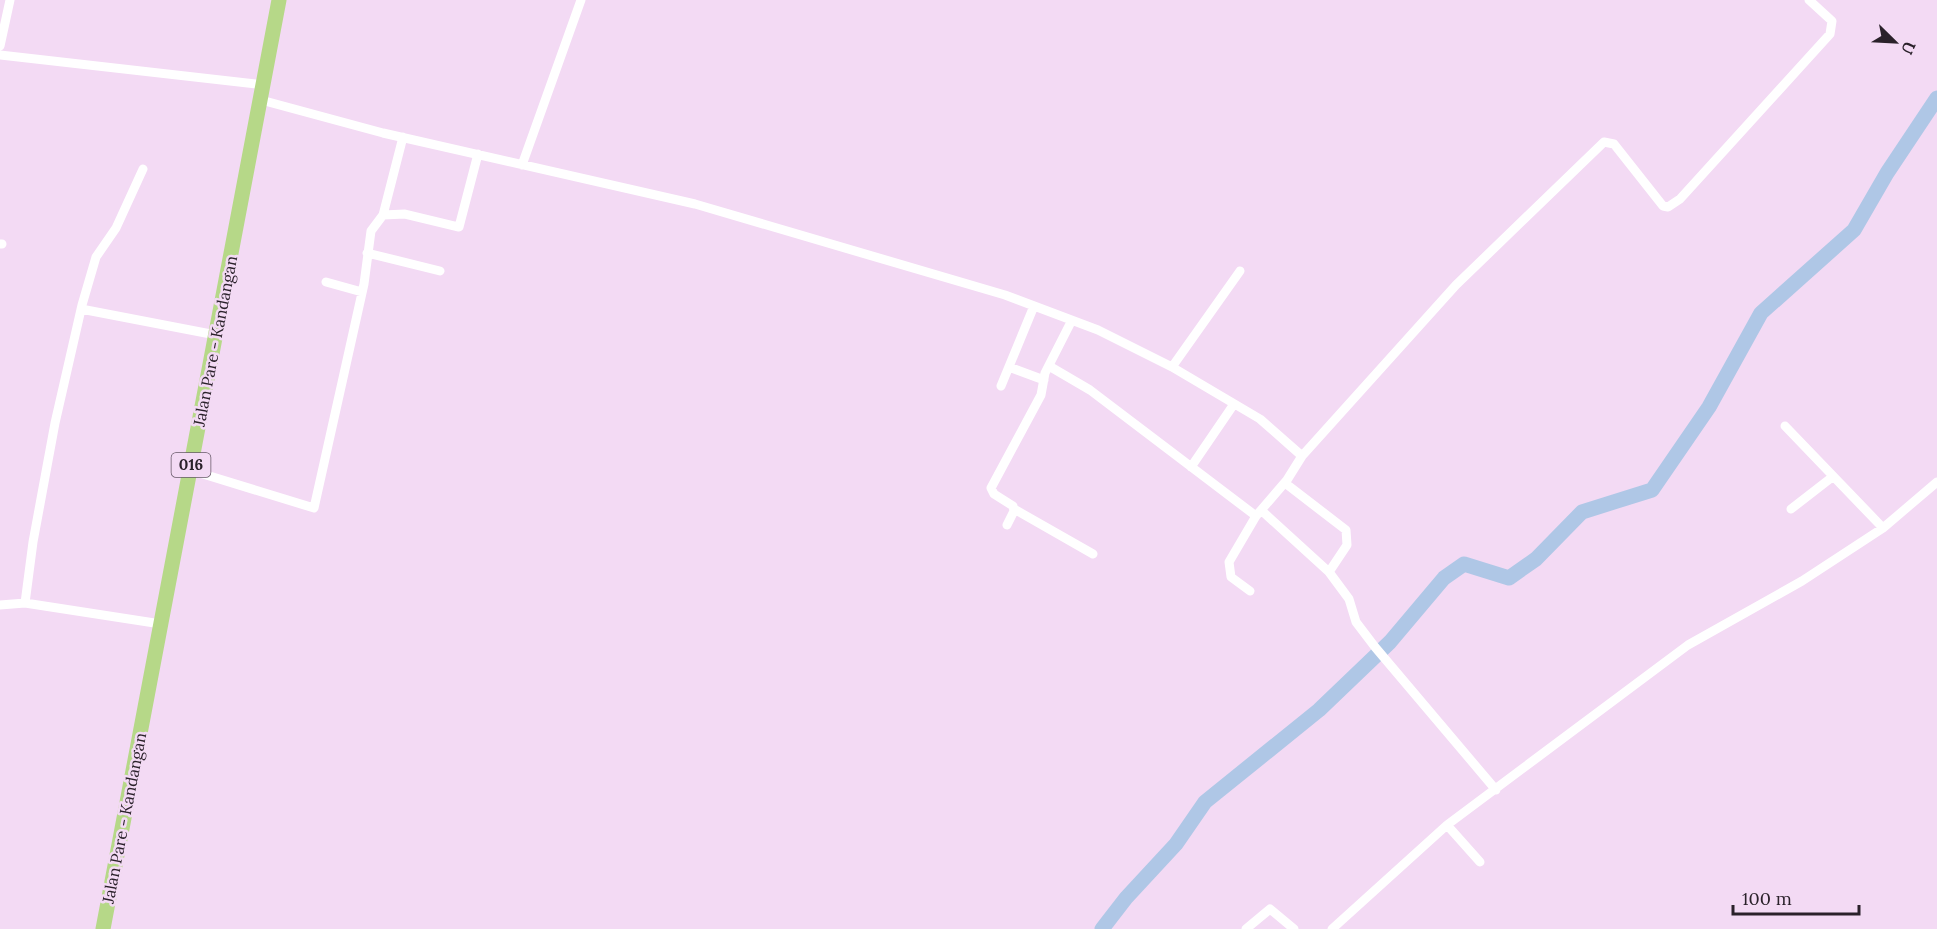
<svg xmlns="http://www.w3.org/2000/svg" width="1937" height="929" font-family="Lora,serif">
<rect width="100%" height="100%" fill="#f3daf4"/>
<g fill="none" stroke-linecap="round" stroke-linejoin="round">
<path stroke="#afc7e6" stroke-width="15" d="M1102,929L1126,898L1176,844L1205,802L1319,710L1390,642L1444,578L1464,564L1509,578L1536,559L1582,512L1652,490L1709,407L1761,313L1854,230L1887,173L1937,98"/>
<path stroke="#fff" stroke-width="9" d="M0,46L10,0
M0,55L264,85
M261,100L383,133L695,204L1005,295L1098,330L1172,367L1260,419L1302,456L1456,285L1604,142L1614,144L1663,206L1668,207L1680,199L1830,34L1832,21L1809,0
M522,165L581,0
M143,169L116,228L96,257L82,305L55,423L33,542L25,603L161,624
M383,215L403,137
M0,244H2
M367,253L440,271
M326,282L362,292
M81,309L216,335
M1049,366L1090,390L1256,516L1287,480L1302,456
M1009,367L1044,380
M1172,367L1240,271
M1001,386L1034,306
M1785,426L1883,528
M1191,467L1234,404
M190,470L314,508L364,284L371,231L383,215L405,214L459,227L478,154
M1285,483L1346,530L1347,545L1329,572
M1014,509L1093,554
M1791,509L1831,478
M1262,511L1329,572L1349,599L1356,622L1375,647L1496,790
M1007,525L1014,511L1013,506L994,494L991,488L1041,395L1045,373L1072,320
M1250,591L1231,577L1229,562L1256,516
M0,605L25,603
M1447,825L1480,862
M1246,929L1270,909L1294,929
M1332,929L1447,825L1688,645L1802,581L1883,528L1937,482"/>
<path stroke="#b6d888" stroke-width="15" d="M103,929L279,0"/>
</g>
<g text-anchor="middle" stroke-width="5" stroke-linejoin="round" paint-order="stroke">
<rect fill="#f3daf4" stroke="#665867" stroke-width="1.5" x="171.5" y="453" width="39" height="24" rx="4.5"/>
<g font-size="15" font-weight="bold" fill="#2a212a">
<text x="191" y="470">016</text>
</g>
<g font-size="16" fill="#2a212a" stroke="#f3daf4">
<text transform="translate(215 341) rotate(-79)" y="6">Jalan Pare - Kandangan</text>
<text transform="translate(124 818) rotate(-79)" y="6">Jalan Pare - Kandangan</text>
</g>
</g>
<g transform="translate(1895 42) rotate(114)" stroke="#f3daf4" stroke-width="4.5" paint-order="stroke">
<path d="M0-4.5L10 22L0 15L-10 22Z" fill="#2a212a"/>
<text y="-9" font-size="16" font-weight="bold" text-anchor="middle" fill="#2a212a">U</text>
</g>
<path d="M1733 905v9h126v-9" fill="none" stroke="#2a212a" stroke-width="3"/>
<text x="1742" y="905" font-size="18" fill="#2a212a" stroke="#f3daf4" stroke-width="4.5" paint-order="stroke">100 m</text>
</svg>
